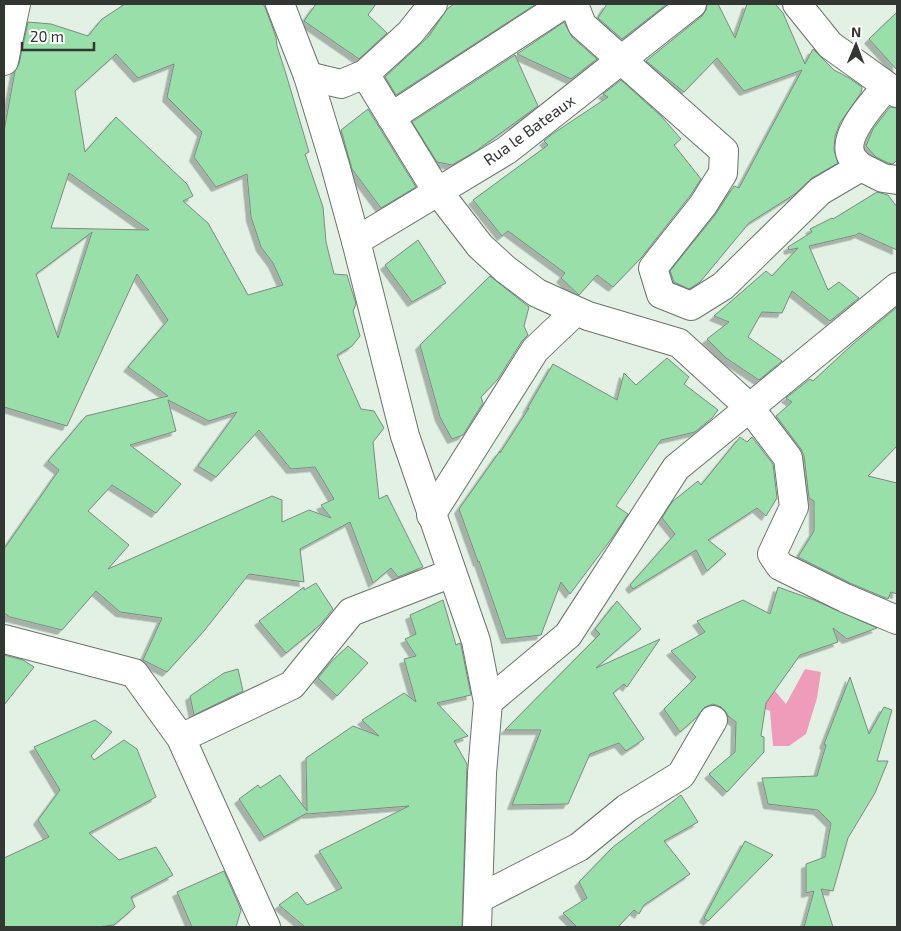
<svg xmlns="http://www.w3.org/2000/svg" width="901" height="931" font-family="'Exo 2',sans-serif">
<defs>
<filter id="shadow"><feDropShadow dx="-4.5" dy="4.5" stdDeviation="0" flood-color="#0004"/></filter>
</defs>
<rect width="100%" height="100%" fill="#e3f1e5"/>
<path fill="#ef9cba" d="M805,669L821,672L817,698L806,734L789,746H773L770,711L749,703L750,691H775L786,704Z"/>
<path fill="#98dfa9" stroke="#7d8a80" fill-rule="evenodd" filter="url(#shadow)" d="M125,4H263L265,7L276,37L277,46L286,74L309,152L305,154L323,207L326,242L334,274L347,275L356,304L353,311L360,336L352,346L337,355L361,409L374,411L384,428L373,442L379,499L387,495L423,567L398,577L391,568L373,583L350,522L300,549L304,582L249,574L204,631L167,672L143,660L162,618L120,612L96,591L62,630L10,617L4,613V549L59,470L48,461L86,416L168,396L128,367L168,320L137,274L67,426L4,407V131L15,71L19,64L28,22L51,24L88,36L102,19ZM116,54L138,78L174,64L167,97L202,132L194,157L216,187L247,174L251,217L261,247L273,263L283,285L248,295L208,223L183,201L193,196L187,184L116,117L85,152L75,91ZM69,173L149,230L51,228ZM92,232L58,338L36,274ZM168,400L209,421L237,412L198,466L216,477L259,430L291,469L315,467L334,499L321,505L331,518L309,510L282,522V500L272,496L108,569L129,545L88,511L112,485L156,513L181,484L130,445L176,431Z
M316,4H376L368,15L387,33L359,59L304,21Z
M454,4H536L396,95L385,77L429,36L447,9Z
M607,4H667L622,39L598,18Z
M707,4H718L735,38L747,4H775L783,13L805,64L813,49L834,70L849,78L862,87L861,93L840,123L835,136L834,150L838,163L812,178L795,194L749,223L700,282L689,289L674,282L670,271L715,215L734,186L739,188L802,70L744,91L717,58L684,92L646,61L702,16L706,10Z
M897,12V70L869,39Z
M564,22L572,37L597,59L571,79L517,54Z
M515,55L538,106L476,151L452,165L437,162L412,122Z
M621,80L661,116L681,139L674,145L701,179L690,196L641,258L613,287L597,275L579,295L561,278L565,273L508,231L502,236L473,200L548,145L544,141L551,135L608,97L603,94Z
M890,107L897,108V160L893,164L888,163L876,157L866,146L873,129Z
M368,109L416,187L381,208L352,169L341,130Z
M877,192L888,195L897,207V250L859,233L856,235L809,246L828,290L839,282L859,298L830,321L792,291L782,313L762,312L748,337L782,361L759,380L726,358L707,339L729,322L714,316L766,271L772,276L798,248L789,250L788,247L812,232L810,229L832,218L833,219Z
M418,240L446,283L412,302L385,265Z
M490,276L529,307L524,326L528,335L522,341L498,379L481,397L483,403L463,435L452,439L440,417L420,345Z
M897,307V446L868,476L897,483V594L891,592L888,599L852,584L798,557L814,531V501L809,498L804,456L801,449L776,416L792,402L786,398L810,379L813,381L853,344Z
M667,358L689,377L684,384L718,410L712,418L695,432L661,440L616,506L628,514L612,538L570,594L561,582L541,635L506,639L479,561L478,562L459,509L500,451V453L529,408L527,409L553,364L617,400L624,373L636,385Z
M740,437L747,442L752,437L773,464L777,498L766,516L757,508L708,540L726,554L707,571L696,550L633,589L630,585L675,534L662,518L672,502L698,481L701,485Z
M316,583L333,609L320,625L286,653L259,621L304,587V590Z
M778,587L814,600L877,628L847,639L833,628L838,642L800,655L766,703L761,736L764,737V752L727,792L709,774L735,752L736,722L728,716L726,712L721,707L713,704L705,707L696,718L680,732L664,709L696,677L671,651L705,632L697,621L743,600L770,614Z
M443,600L456,645L460,643L461,645L471,695L437,703L468,736L454,741L467,764L462,927H305L279,905L297,892L307,905L342,888L319,851L409,806L307,814V813L264,837L239,799L258,785L260,788L280,775L307,811L306,758L353,726L379,736L362,720L404,693L416,702L404,659L416,656L405,639L416,634L410,615Z
M617,601L641,629L596,668L660,639L627,687L624,684L613,693L644,739L626,751L619,743L590,754L568,804L512,805L541,730H505L600,634L595,629Z
M348,646L368,663L337,696L318,678L332,661Z
M4,655L23,660L34,667L4,705Z
M238,669L243,691L194,715L190,696L224,673Z
M850,677L869,734L884,707L892,710L877,761H888L875,793L848,838L833,891L821,889L833,927H804L814,891L806,893V864L825,857L831,823L818,810L768,804L762,778L817,776L826,745L824,744Z
M95,720L112,732L91,756L94,760L124,740L137,749L156,797L89,833L119,860L156,847L173,875L131,897L135,907L114,925L97,927H4V858L49,837L38,820L60,790L34,747Z
M681,795L698,822L664,841L690,874L644,905L639,914L634,910L618,927H577L563,913L587,898L579,882L613,847Z
M745,841L773,855L708,921L704,918Z
M224,871L241,910L236,927H192L177,892Z"/>
<g fill="none" stroke-linecap="round" stroke-linejoin="round">
<g stroke="#68746b" stroke-width="30">
<path id="minor" d="M574,4L582,25L724,151L723,173L703,205L653,268L661,294
M797,4L830,45L897,93
M4,61L16,4
M365,74L410,33L433,4
M308,76L341,84L365,74L433,185L480,246L505,269L537,293L588,316L679,343L750,408L788,458L794,507L772,554L780,566L845,598L897,620
M391,117L564,4
M861,167C859,165 855,162 853,159C838,138 874,102 887,86
M356,241L507,150L692,4
M661,294L691,306L723,286L820,191L861,167L883,178L897,180
M431,515L535,350L576,311
M4,639L134,673L181,738L292,685L351,612L452,573
M488,702L568,635L676,468L897,287
M181,738L266,927
M478,899L579,847L627,808L681,775L713,720"/>
</g>
<g stroke="#68746b" stroke-width="30">
<path id="tertiary" d="M280,4L308,76L335,165L356,241L405,436L476,641L488,702L482,773L477,927"/>
</g>
<use href="#minor" stroke="#fff" stroke-width="28"/>
<use href="#tertiary" stroke="#fff" stroke-width="28"/>
</g>
<g text-anchor="middle" stroke-width="4.5" stroke-linejoin="round" paint-order="stroke">
<g font-size="16" fill="#323733" stroke="#fff">
<text transform="translate(529 130) rotate(-36)" y="6">Rua le Bateaux</text>
</g>
</g>
<rect width="901" height="931" fill="none" stroke="#323733" stroke-width="10"/>
<g transform="translate(856 45) rotate(1)" stroke="#ffffff" stroke-width="4" paint-order="stroke">
<path d="M0-4L9 19L0 12L-9 19Z" fill="#323733"/>
<text y="-8" font-size="14" font-weight="bold" text-anchor="middle" fill="#323733">N</text>
</g>
<path d="M22 42v8h72v-8" fill="none" stroke="#323733" stroke-width="2.5"/>
<text x="30" y="42" font-size="15" fill="#323733" stroke="#ffffff" stroke-width="4" paint-order="stroke">20 m</text>
</svg>
